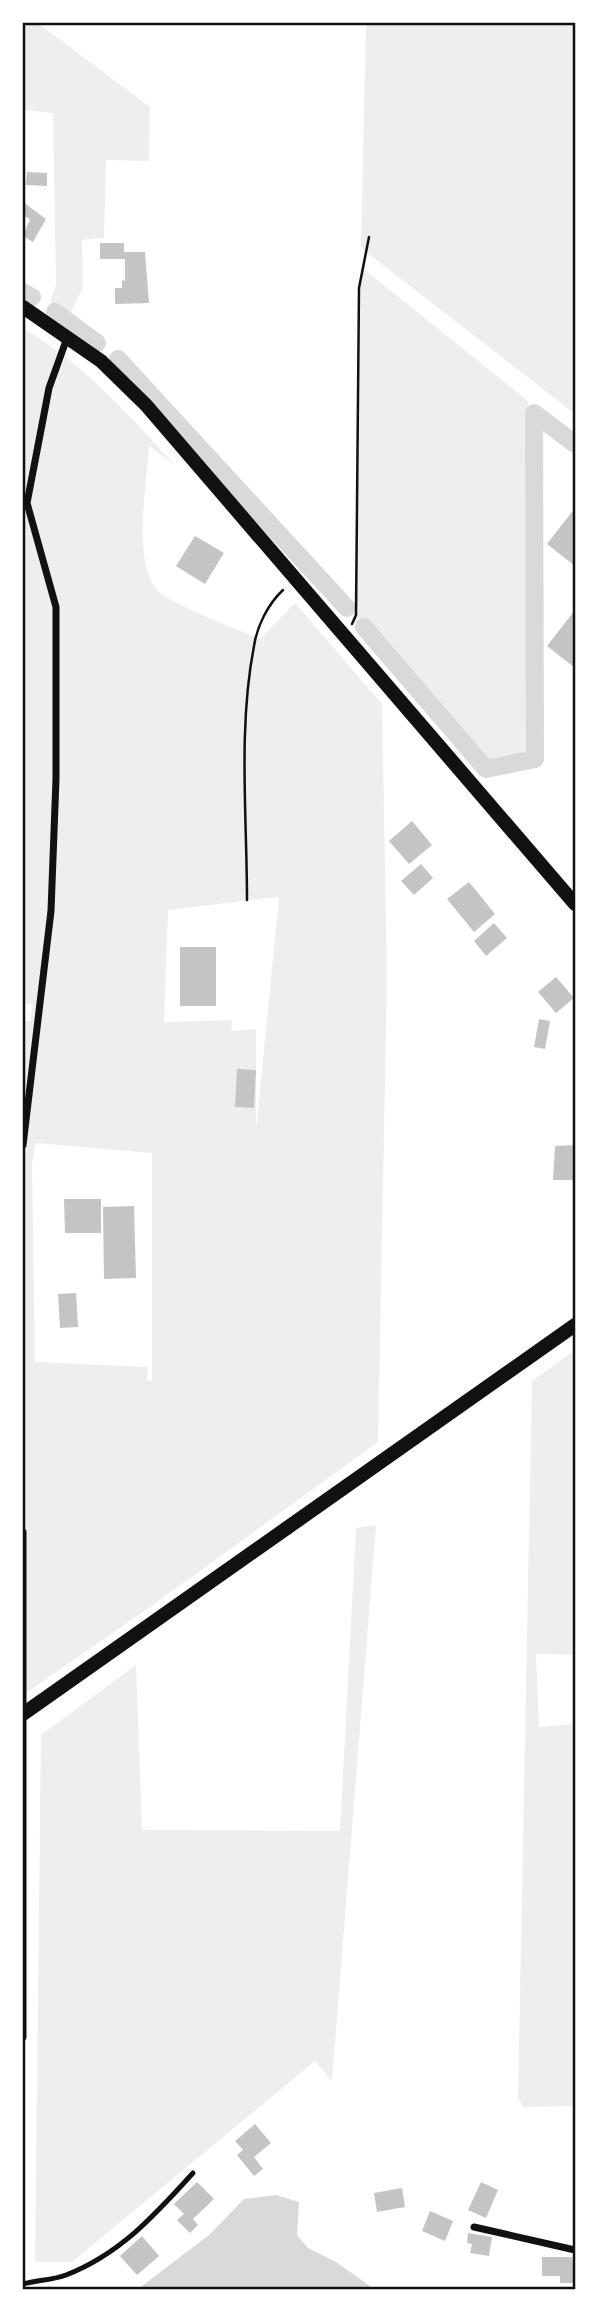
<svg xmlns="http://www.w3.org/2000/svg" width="598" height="2312" font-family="'Varela Round',sans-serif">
<rect width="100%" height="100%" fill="#fff"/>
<path fill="#eee" fill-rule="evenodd" d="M23,23H38L150,107L149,161L106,160L104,238L82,240L83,288L64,325L46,314L56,285L53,113L23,110Z
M366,23H575V414L361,248Z
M361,267L528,401L530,753L478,765L354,622Z
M23,328C84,364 129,415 176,466L149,446C147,484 132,560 157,590C167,603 240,630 260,639L295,603L382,704L387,978L378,1442L153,1605L23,1695V1021H30L33,1005L23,1002ZM278,897H279L256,1131V1029L231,1031L232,1020L164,1022L168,910ZM36,1143L152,1153V1381H147L148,1367L35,1362L32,1164Z
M575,1350V1655L536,1654L539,1727L575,1724V2106L524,2107L518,2098L532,1381Z
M376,1525L332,2081L315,2061L72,2262H35L41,1735L136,1665L142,1830L340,1831L356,1528Z"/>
<path fill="#d9d9d9" d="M276,2195L299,2202L297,2235L308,2248L336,2262L374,2289H138L209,2235L244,2199Z"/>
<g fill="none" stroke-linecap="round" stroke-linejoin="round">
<path stroke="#d9d9d9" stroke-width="18" d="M23,292L32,297
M55,312L97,343
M118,359L347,608
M364,627L486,769L535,759L534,413L575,444"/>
</g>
<path fill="#c4c4c4" d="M27,172L47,173V186L26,185Z
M23,202L46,219L33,242L23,236L30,219L23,215Z
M100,243H124V252H145L149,303L115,304V288H122V280L125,281V259H100Z
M575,508V566L547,544Z
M195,536L224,553L205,584L176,566Z
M575,610V668L547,646Z
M412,821L432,845L409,864L389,841Z
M421,864L433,878L414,895L401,881Z
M469,882L495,914L474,932L447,899Z
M494,923L507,938L486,956L474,941Z
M180,947H216V1006H180Z
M556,977L574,998L556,1013L538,992Z
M539,1019L550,1021L545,1049L534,1047Z
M237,1069L256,1070L254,1108L235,1107Z
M575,1145V1180H553L555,1146Z
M64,1199H101V1233H65Z
M134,1206L136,1278L104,1279L103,1207Z
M76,1293L78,1327L60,1328L58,1294Z
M255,2124L271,2143L254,2157L263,2169L254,2176L237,2155L243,2150L235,2141Z
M197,2182L214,2199L193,2219L198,2225L190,2233L177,2220L184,2214L174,2204Z
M481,2182L498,2190L486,2218L468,2210Z
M402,2188L405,2207L377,2212L374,2193Z
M430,2211L453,2221L445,2241L422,2231Z
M468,2233L492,2237L489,2256L470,2253L472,2244L467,2243Z
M142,2236L159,2256L137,2275L120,2256Z
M542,2257H572L575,2283H560V2276H542Z"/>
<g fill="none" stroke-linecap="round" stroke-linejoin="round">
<path stroke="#111" stroke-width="2.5" d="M352,624L356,615L359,288L369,237
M247,900C247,817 238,728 254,646C257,626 268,604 283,590"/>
<path stroke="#111" stroke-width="5" d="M23,2284C37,2280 53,2280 66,2275C120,2254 155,2215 193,2173"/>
<path stroke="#111" stroke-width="7" d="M23,1145L51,911L56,779V607L27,503L49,388L67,338
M23,1532V2037
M474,2227L575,2250"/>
<path stroke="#111" stroke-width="14" d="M23,307L101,361L146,405L575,904
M23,1714L575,1325"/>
</g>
<rect width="598" height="2312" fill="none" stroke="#ffffff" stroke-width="49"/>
<rect x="24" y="24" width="550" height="2264" fill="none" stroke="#111" stroke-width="2.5"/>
</svg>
